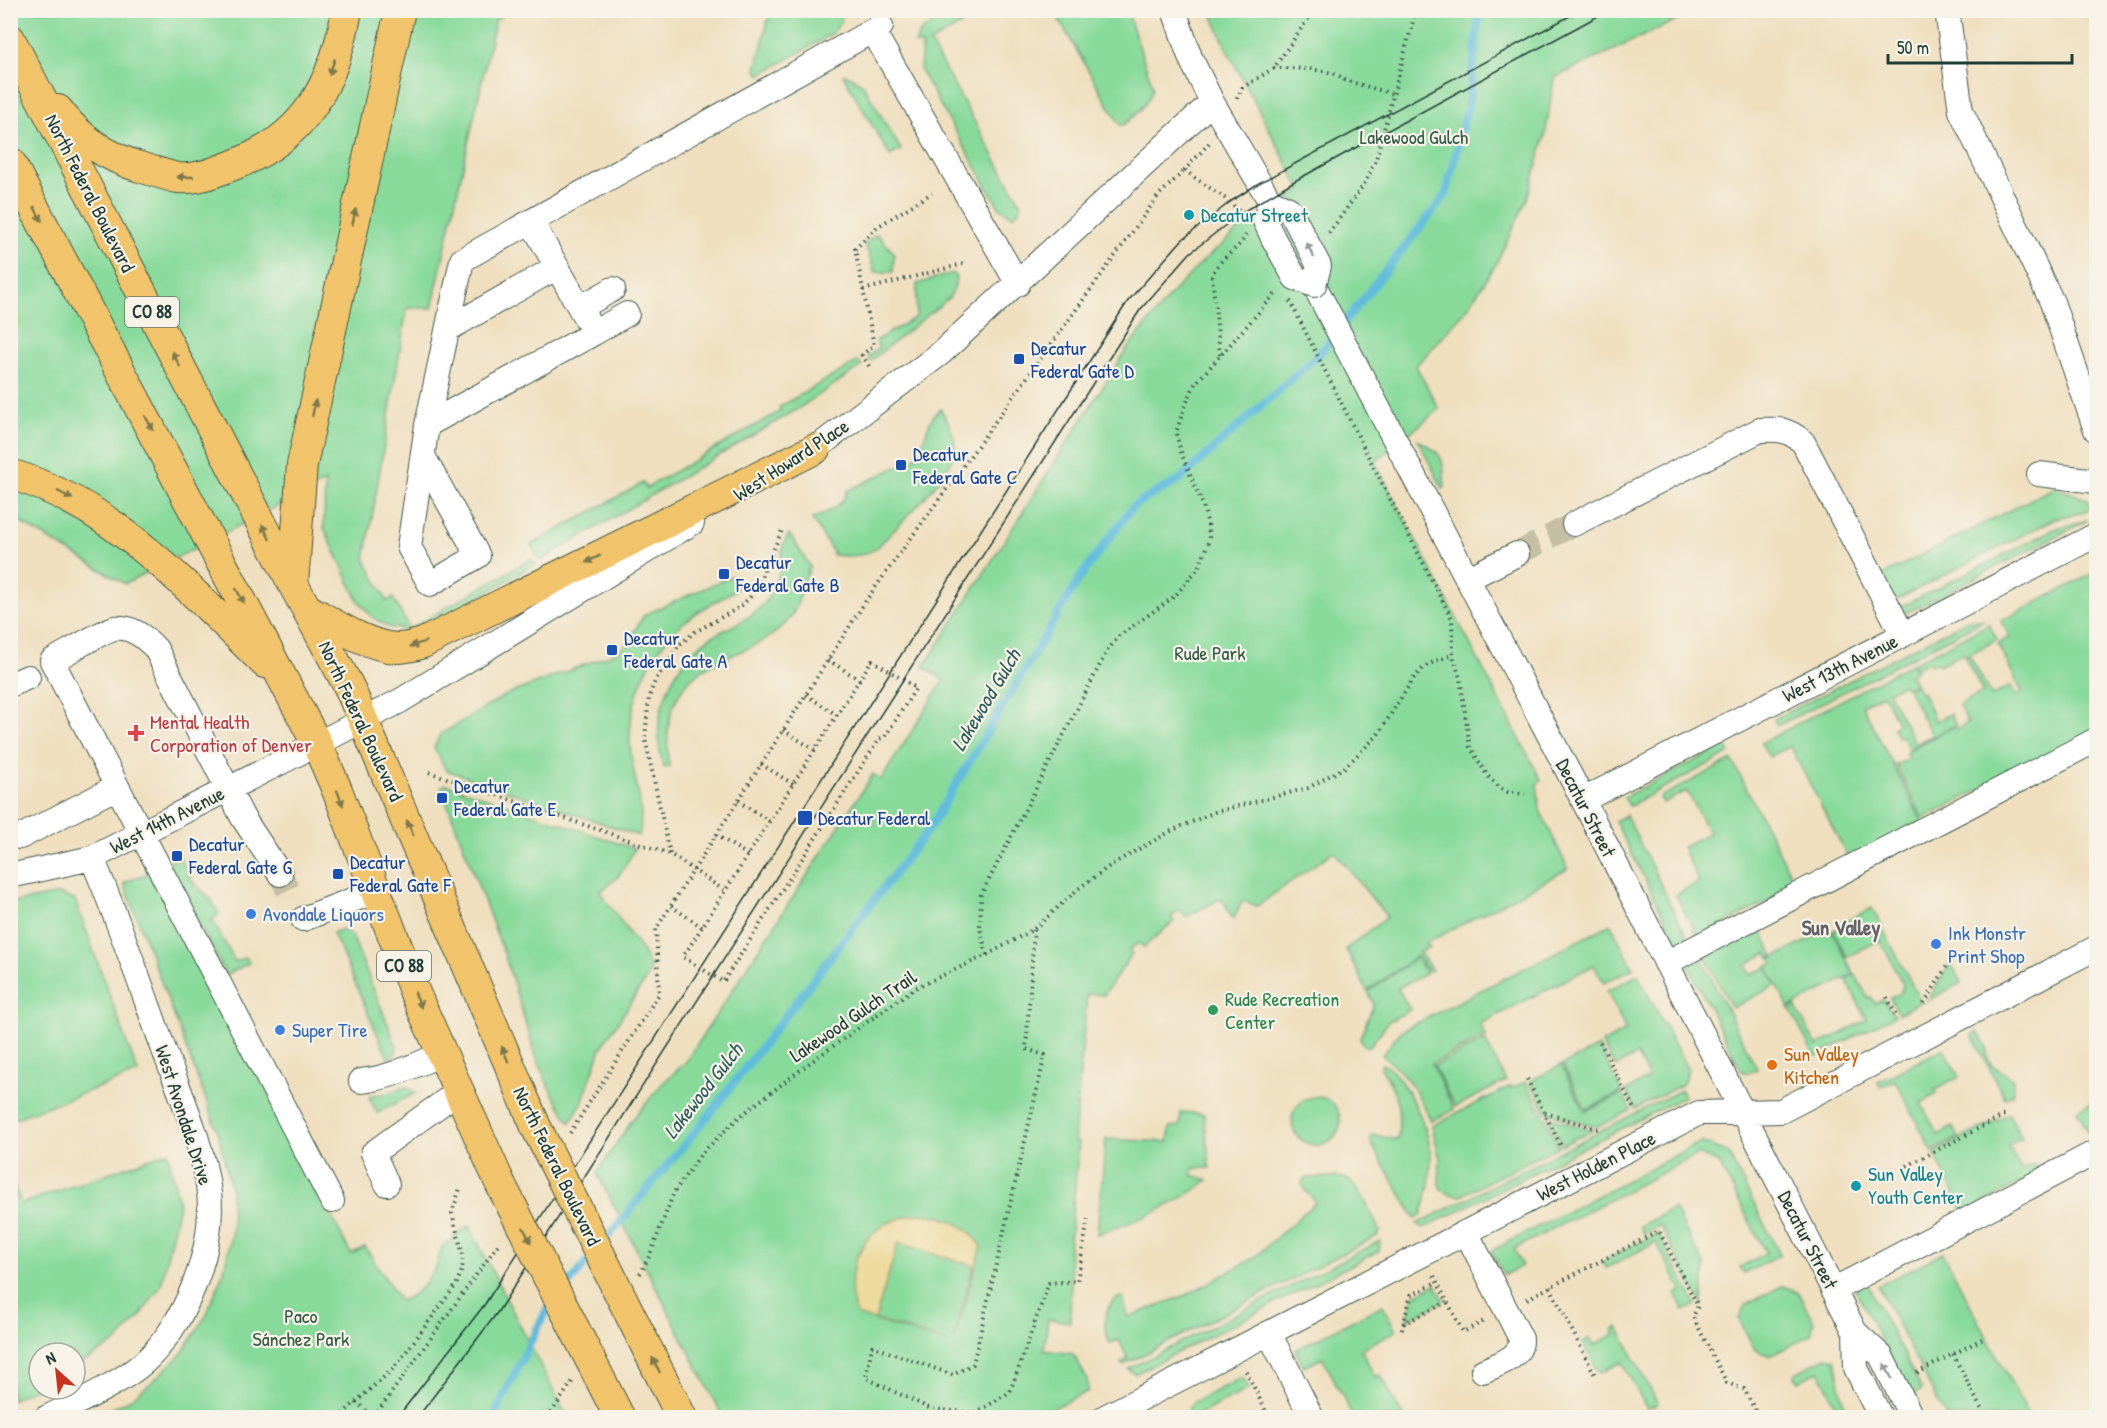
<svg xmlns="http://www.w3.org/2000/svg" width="2107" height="1428" font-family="'Patrick Hand',sans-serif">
<rect width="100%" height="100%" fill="#f7f3e8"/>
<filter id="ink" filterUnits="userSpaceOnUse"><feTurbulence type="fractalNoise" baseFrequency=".0167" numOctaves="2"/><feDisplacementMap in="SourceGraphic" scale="12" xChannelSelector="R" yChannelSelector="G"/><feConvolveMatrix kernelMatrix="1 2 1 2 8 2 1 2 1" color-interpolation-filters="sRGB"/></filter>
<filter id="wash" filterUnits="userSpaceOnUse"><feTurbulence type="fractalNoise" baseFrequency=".008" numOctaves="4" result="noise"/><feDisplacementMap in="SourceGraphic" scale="24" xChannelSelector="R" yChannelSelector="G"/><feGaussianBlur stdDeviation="1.35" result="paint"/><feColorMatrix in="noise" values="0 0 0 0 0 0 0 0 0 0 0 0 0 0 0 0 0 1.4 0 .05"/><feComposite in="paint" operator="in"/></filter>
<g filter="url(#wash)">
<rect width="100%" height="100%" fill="#efdfbf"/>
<path fill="#88da9b" stroke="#548c68" stroke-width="1.5" d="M780,10L837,11L842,20L832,34L760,75L756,69L769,16Z
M956,10L984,11L930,43L1021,204L1020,210L1013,216L999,207L920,70L922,45L915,44L921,31Z
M10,11H509L495,21L432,308H407L365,559L387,601L393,598L410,630L388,627L371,616L358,600L324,528L325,482L125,584L11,517Z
M1054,11H1127L1153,87C1149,104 1137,113 1124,125H1120Z
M1211,11H1696L1554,78L1545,137L1527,199L1495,266L1467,309L1416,366L1439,409L1375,462L1541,780L1537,784L1540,810L1568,869L1426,943L1429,947L1419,952L1432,970L1428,971L1417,956L1367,991L1346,949L1387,917L1334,851L1257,906L1242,901L1234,919L1232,918L1222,898L1186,917L1180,910L1171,917L1174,921L1144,947L1138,943L1129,950L1132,954L1104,995L1087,994L1074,1141L1079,1142L1069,1249L1071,1271L1070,1322L1048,1319L1044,1350L1073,1354L1087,1379L1088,1391L1035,1417H723L597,1173L632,1120L663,1083L685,1063L873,774L881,780L944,680L924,667L1127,349L1172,293L1203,261L1242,227L1301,190L1227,50Z
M845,74L862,83L901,150L890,156L843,75Z
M877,234L894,253L893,272H875L865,244Z
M952,273L956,277L954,289L949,298L870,361L868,356L878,349L877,340L916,317L917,284Z
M859,361L862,366L796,410L540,561L531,545L643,483L646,488L781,411L779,407Z
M941,409C947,420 956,435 955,448C953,475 898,525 879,546C864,557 851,557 833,555V552L812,519C826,513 843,507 847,491L915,458C926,444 926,418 941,409Z
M1418,440C1446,455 1442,458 1445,487L1443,489Z
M2055,487L2087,499L2092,507L2083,512L2054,519L1890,603L1877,578Z
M2088,520L1908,612L1894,610L2057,528Z
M789,534L810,566C809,571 807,575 805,579C798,597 799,610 784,625C764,645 737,652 712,664C670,685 664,725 669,767L664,768C662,761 660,753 659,745C655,704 676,659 711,637C728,627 753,619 765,602C771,594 776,583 779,573C782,558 780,547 789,534Z
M531,559L535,564L435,623L424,628H411Z
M2096,572V730L1923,819L1896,765L1909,759L1906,753L1909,750L1955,726L1957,729L1968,723L1959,705L1983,692L1965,658L1970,656L1991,696L2011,686L2015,695L2022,692L1998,644L2010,637L2001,621Z
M732,576L738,588C724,597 708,605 695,614C653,643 628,695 630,745C632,778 646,803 639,836L446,770L434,747L441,734L506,695L620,651L626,645L644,615Z
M1968,620H1984L1777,726L1774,719Z
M1989,624L1997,640L1965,656L1963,653L1939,665L1937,662L1931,665L1929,661L1916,668L1913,663Z
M1912,663L1916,672L1910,675L1915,683L1906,688L1903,684L1888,692L1916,745L1909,749L1902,736L1898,737L1893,727L1898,724L1883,694L1862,705L1922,821L1849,859L1790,746L1769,757L1761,743Z
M1916,685L1920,693L1922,692L1935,721L1950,714L1956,725L1917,744L1916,743L1932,735L1908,689Z
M1726,745L1730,753L1629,806L1624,797Z
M1732,760L1797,887L1698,937L1676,895L1699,882L1682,847L1709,833L1687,791L1663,803L1660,797Z
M446,784L635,849L618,877L600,892L645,955L650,968L647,978L601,1048L582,1103L570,1123L551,1091L536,1056L505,956L441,787Z
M1626,815L1690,943L1686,945L1675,938L1615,821Z
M179,856L194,884L211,899L219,915L212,919L235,962L246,957L249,963L226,975L167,863Z
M153,871L351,1254L365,1247L400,1301L411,1296L424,1285L436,1268L442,1247L469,1226L567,1417L94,1418L129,1400L152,1382L182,1353L206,1316L224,1271L232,1231L231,1189L218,1132L124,883Z
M59,894L75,900L138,1073L11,1120V903Z
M1872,908L1921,1002L1898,1014L1890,998L1901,993L1903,984L1880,940L1847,957L1833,931L1843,925L1842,923Z
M1611,924L1633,968L1604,983L1594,965L1480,1024L1486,1036L1432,1064L1454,1110L1431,1121C1419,1094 1406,1073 1382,1055L1401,1031Z
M1759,927L1774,956L1770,958L1767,953L1745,965L1751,975L1767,967L1776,985L1732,1008L1705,956Z
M342,929L352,936L397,1047L395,1055L388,1058L333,933Z
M1832,931L1854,974L1789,1008L1767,966L1773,963L1771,959L1822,933L1823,935Z
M1699,954L1757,1069L1751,1072H1742L1686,961Z
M1416,958L1427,973L1398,988L1410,1010L1389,1021L1369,1047C1363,1047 1362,1043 1360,1038L1374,1004L1368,992Z
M1951,963L1961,983L1927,1001Z
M1855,974L1868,998L1871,997L1875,1004L1882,1000L1883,1002L1885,1001L1894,1016L1815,1057L1790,1009L1795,1006L1817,1046L1867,1020L1846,979Z
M1638,975L1688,1070L1683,1084L1635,1109L1626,1091L1649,1078L1637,1055L1615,1067L1602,1043L1626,1030L1607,991Z
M1978,1032L1987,1048V1056L1992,1066L2005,1073L2013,1080V1094L2005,1098L1972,1035Z
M1485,1040L1506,1081L1455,1107L1434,1066Z
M1599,1046L1622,1092L1586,1110L1563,1065Z
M1944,1048L1959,1077L1935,1090L1937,1094L1921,1103L1938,1135L1953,1127L1959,1138L1932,1151L1895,1080L1881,1087L1878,1082Z
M1382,1064C1392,1068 1401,1081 1407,1091C1434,1135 1437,1167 1421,1216L1415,1218L1373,1147L1370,1138L1373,1135L1398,1140C1401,1112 1398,1091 1381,1068Z
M1561,1065L1585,1112L1622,1094L1631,1110L1598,1127L1546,1112L1530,1081Z
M1526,1082L1559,1146L1460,1196L1446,1193L1441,1189L1439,1183L1440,1159L1432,1126L1511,1086L1512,1088Z
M406,1087L416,1093L377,1113L369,1097L371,1095L385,1094Z
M1681,1090L1684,1097L1424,1228L1417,1224Z
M1292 1121a24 24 0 1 1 48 0a24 24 0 1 1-48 0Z
M2096,1100V1140L2093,1141L2077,1110Z
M1181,1112L1204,1114L1210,1168H1194L1192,1175L1208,1180C1176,1206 1136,1222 1097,1234L1106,1139L1168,1142L1170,1127L1180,1126Z
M2009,1114L2022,1138L2008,1145L2021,1170L2034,1164L2039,1174L1964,1213L1934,1153Z
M1548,1117L1593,1130L1562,1145Z
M1701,1142L1728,1153L1780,1255L1744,1274L1740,1267L1766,1253L1719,1163L1698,1154L1514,1249L1522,1266L1504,1275L1491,1251Z
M168,1152L179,1204L161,1285L139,1318L115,1343L75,1367V1353H39V1386L11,1400V1177L21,1204Z
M1307,1178C1319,1178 1335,1175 1346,1179C1360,1184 1373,1218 1380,1231L1379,1235L1123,1365L1121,1363L1128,1359L1119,1340L1110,1343C1102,1329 1103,1304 1120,1297L1123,1298L1128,1317L1189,1294L1254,1258L1316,1202L1304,1189L1302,1182Z
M1674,1208L1705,1266L1702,1304L1660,1225L1644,1234L1640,1226Z
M1658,1233L1696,1305L1684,1311L1676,1294L1682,1291L1656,1242L1606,1268L1602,1262Z
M1380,1241L1379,1251L1135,1374L1128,1369Z
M1943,1253L2029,1417H1946L1878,1286Z
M1436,1284L1444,1301L1407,1320L1413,1296Z
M1867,1284L1922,1390L1910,1397L1855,1289Z
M1782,1286L1797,1291L1814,1322L1811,1335L1770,1356L1755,1350L1739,1319L1745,1305Z
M1383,1305L1396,1331L1361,1349L1375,1377L1381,1375L1403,1417H1353L1323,1358L1304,1367L1295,1350Z
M1618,1327L1658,1404L1647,1409L1622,1362L1599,1373L1583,1342L1590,1338L1594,1345L1615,1334L1613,1330Z
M1826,1357L1835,1359L1844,1406L1849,1417H1842L1819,1371L1799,1381L1795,1376L1796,1373Z
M1243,1377L1249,1389L1194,1417H1184L1192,1403Z"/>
<path fill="#eeda9e" stroke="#868c69" stroke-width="1.5" d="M920,1214C946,1215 967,1225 982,1246L954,1338L974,1266L898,1243L875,1320L946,1342L856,1315C841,1263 865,1220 920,1214Z"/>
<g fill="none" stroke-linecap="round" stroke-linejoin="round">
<path stroke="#5fbcdd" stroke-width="8" d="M602,1244L713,1110L931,826L1081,576L1134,505L1178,481L1320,353L1446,195L1469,100L1480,10
M564,1290L592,1256
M493,1418L545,1313L554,1302"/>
</g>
</g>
<g filter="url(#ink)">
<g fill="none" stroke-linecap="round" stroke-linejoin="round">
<path stroke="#c5bfa3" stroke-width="24" stroke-dasharray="24 12" stroke-linecap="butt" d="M1517,554L1574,524
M280,874L288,890"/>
<g stroke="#3e5549" stroke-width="26">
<path id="minor" d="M1174,10L1190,57L1212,102L1270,201L1289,209L1293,216
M1947,10L1961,111L2052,302L2096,430
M873,31L1018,284
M1270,201L1265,221L1273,238
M1314,285L1583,800L1855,1332L1881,1356L1912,1418
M580,308L613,289
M448,329L557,267
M594,333L627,314
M427,425L462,260L881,26
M423,456L478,556L430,584L409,547L427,425L594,333L531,221
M799,458L815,449L941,353L1212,102
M2039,474L2096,481
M1574,524L1760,430C1780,429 1787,429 1803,442L1903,635
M1467,579L1517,554
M10,685L28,677
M1583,800L2096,535
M20,837L117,787
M280,874L243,818L156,649C146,638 132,626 115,628C104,630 65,654 52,661L332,1201
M10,876L92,858L317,744L400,701L692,523
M303,919L376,891
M1666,963L2096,740
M361,1081C390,1078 415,1065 442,1054
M387,1184L373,1153L459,1091
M1466,1232L1521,1339C1522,1358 1498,1364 1483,1371
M1833,1290L2096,1152
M1855,1332L1856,1368L1881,1418
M1269,1333L1312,1418
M46,1418C74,1404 118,1384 141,1365C184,1329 216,1248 209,1193C203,1144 181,1096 164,1050C141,986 119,921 92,858
M1103,1418L1699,1113L1781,1111L2096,948"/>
</g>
<g stroke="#3e5549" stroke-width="32">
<path id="major" d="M10,39L293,584L349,687L536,1127
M58,110C79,139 109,158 143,168C154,171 167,176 178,178C196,180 215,172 231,166C305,139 334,85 347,10
M10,162L317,744L337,790L415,993L500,1183
M10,474C115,505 190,590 265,663
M293,584L302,465L400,10
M306,608C331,622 366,646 396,648C405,648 414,646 423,643L815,449"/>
</g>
<path stroke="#3e5549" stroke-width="4" stroke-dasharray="1.5 4.5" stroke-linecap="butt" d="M1274,68C1289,68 1336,68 1344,80L1393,94
M1237,99L1242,88L1274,68L1314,10
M1209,143L1185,170C1203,186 1228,196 1242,215
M1329,233L1365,183L1375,163L1416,10
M863,290L963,264
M1220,355L1212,276C1217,259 1238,251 1246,235
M869,366L862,355L874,345L855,249L877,227L932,193
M1368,456L1452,619L1453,655L1460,678L1470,747L1487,775L1500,788L1508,792L1525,794
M828,660L860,680
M872,660L916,688L885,737L879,739L723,982L683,957Z
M806,695L837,715
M783,730L815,750
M761,764L793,784
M429,772L670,854L725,891
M738,801L769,821
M716,835L748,855
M670,854L645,738L649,697L655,681L679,645L695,632L740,607L750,597L760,580L783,528
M671,906L702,927
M1034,930L1026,1049L1045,1055L973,1364L953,1375L872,1346L866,1378L931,1409L976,1413L1010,1392L1049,1283L1077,1281L1088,1219
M987,955L980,928L981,895L1107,651L1119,636L1175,596L1199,567L1209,540L1208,525L1203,505L1182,455L1176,433L1184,408L1195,384L1276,293
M1887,997L1897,1018
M1924,1004L1953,956
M1600,1042L1635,1111
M1527,1079L1562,1148
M1545,1113L1598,1129
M570,1133L659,994L656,929L867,599L1159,195L1185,170
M1907,1166L2008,1113
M640,1274L650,1255L674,1192L701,1154L738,1118L808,1064L915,988L987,955L1034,929L1078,889L1111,865L1141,848L1173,830L1215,812L1308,788L1345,767L1377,736L1413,679L1424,667L1440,659L1453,655
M1434,1276L1463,1332L1486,1320
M1550,1287L1596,1377
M1527,1299L1659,1231L1698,1306L1693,1317L1727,1383L1744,1389L1759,1418
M1403,1324L1447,1302
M1402,1330L1411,1295L1437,1282
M1953,1354L1986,1418
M1246,1371L1269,1418
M1917,1373L1982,1339
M356,1402L374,1417L500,1242
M338,1418L394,1368L456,1285L462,1270L463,1255L452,1213L460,1188
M548,1418L572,1382"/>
<use href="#minor" stroke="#fff" stroke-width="24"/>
<use href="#major" stroke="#f1c36a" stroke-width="30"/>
<path stroke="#1f3d34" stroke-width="1.5" d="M397,1418L485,1304L1128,301L1182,240L1230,202L1259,183L1581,10
M417,1418L497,1313L1140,310L1190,253L1241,213L1291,183L1609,10"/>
<g stroke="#3e5549" stroke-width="26" stroke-linecap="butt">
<path id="minor-bridge" d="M1273,238L1295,278L1314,285L1319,266L1293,216"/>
</g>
<g stroke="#3e5549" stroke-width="32" stroke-linecap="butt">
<path id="major-bridge" d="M536,1127L682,1418
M500,1183L620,1418"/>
</g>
<path stroke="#3e5549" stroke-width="4" stroke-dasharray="1.5 4.5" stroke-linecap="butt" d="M1290,301L1368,456"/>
<use href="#minor-bridge" stroke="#fff" stroke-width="24"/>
<use href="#major-bridge" stroke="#f1c36a" stroke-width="30"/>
</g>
<defs><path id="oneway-solid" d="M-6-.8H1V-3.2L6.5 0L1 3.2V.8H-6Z" transform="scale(1.5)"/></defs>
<g fill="#7d794c">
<use href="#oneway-solid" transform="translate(332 67) rotate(109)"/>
<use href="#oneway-solid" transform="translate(185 177) rotate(-180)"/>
<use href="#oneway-solid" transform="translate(38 214) rotate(62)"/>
<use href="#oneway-solid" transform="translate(354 217) rotate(-78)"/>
<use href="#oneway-solid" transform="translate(176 359) rotate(-117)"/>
<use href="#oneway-solid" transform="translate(314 408) rotate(-78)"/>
<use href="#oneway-solid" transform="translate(149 423) rotate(62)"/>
<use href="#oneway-solid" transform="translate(65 495) rotate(28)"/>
<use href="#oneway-solid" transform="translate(266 532) rotate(-117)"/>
<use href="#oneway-solid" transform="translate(593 559) rotate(154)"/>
<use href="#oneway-solid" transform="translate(240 596) rotate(62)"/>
<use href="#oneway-solid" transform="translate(418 644) rotate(162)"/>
<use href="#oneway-solid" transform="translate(340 798) rotate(69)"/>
<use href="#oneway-solid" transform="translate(410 828) rotate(-113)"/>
<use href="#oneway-solid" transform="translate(418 1000) rotate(67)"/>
<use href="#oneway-solid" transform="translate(505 1054) rotate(-113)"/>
<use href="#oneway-solid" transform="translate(527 1235) rotate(63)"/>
<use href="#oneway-solid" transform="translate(656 1365) rotate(-117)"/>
</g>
<g fill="#8f9e9a">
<use href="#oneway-solid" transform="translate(1310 250) rotate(-117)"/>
<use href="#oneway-solid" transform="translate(1888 1371) rotate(-117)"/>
</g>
</g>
<g fill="#0f9aa8" stroke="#f7f3e8" stroke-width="2">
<circle cx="1189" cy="215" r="6"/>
<circle cx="1856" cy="1186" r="6"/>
</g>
<g fill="#1a4fb4" stroke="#f7f3e8" stroke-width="2">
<rect x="1013" y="353" width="12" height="12" rx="3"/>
<rect x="895" y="459" width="12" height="12" rx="3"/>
<rect x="718" y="568" width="12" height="12" rx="3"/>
<rect x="606" y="644" width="12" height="12" rx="3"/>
<rect x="436" y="792" width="12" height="12" rx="3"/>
<rect x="797" y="810" width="16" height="16" rx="3"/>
<rect x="171" y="850" width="12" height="12" rx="3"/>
<rect x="332" y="868" width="12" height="12" rx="3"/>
</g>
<path fill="#e0444e" stroke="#f7f3e8" stroke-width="2" d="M133 724h6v6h6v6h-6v6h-6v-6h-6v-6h6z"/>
<g fill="#3f7fe0" stroke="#f7f3e8" stroke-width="2">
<circle cx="251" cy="914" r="6"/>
<circle cx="1936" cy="944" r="6"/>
<circle cx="280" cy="1030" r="6"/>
</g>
<circle fill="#2e9e5b" stroke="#f7f3e8" stroke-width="2" cx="1213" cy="1010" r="6"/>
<circle fill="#e8710a" stroke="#f7f3e8" stroke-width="2" cx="1772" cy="1065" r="6"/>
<g text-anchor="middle" stroke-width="4.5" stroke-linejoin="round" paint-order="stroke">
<g fill="#f7f3e8" stroke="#60746a" stroke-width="1.5">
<rect x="125" y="297" width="54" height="30" rx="4.5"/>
<rect x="377" y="951" width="54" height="30" rx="4.5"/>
</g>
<g font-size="18" font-weight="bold" fill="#1f3d34">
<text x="152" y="318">CO 88</text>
<text x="404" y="972">CO 88</text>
</g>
<g font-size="20" fill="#345c49" stroke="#f7f3e8">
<text x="1414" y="144">Lakewood Gulch</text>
<text x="1210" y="660">Rude Park</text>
<text x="301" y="1323">Paco<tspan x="301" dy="23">Sánchez Park</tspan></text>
</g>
<g font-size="20" fill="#1f3d34" stroke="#f7f3e8">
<text transform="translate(90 193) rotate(63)" y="7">North Federal Boulevard</text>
<text transform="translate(791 460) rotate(-33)" y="7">West Howard Place</text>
<text transform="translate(1840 668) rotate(-27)" y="7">West 13th Avenue</text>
<text transform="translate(361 721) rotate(65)" y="7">North Federal Boulevard</text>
<text transform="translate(1586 808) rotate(63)" y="7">Decatur Street</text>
<text transform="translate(167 820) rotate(-27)" y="7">West 14th Avenue</text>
<text transform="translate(853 1016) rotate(-34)" y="7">Lakewood Gulch Trail</text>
<text transform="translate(184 1115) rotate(72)" y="7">West Avondale Drive</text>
<text transform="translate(557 1166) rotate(64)" y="7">North Federal Boulevard</text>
<text transform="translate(1596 1166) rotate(-27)" y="7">West Holden Place</text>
<text transform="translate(1808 1240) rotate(63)" y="7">Decatur Street</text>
</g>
<g font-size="20" fill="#0d838f" stroke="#f7f3e8" text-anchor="start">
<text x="1201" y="222">Decatur Street</text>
<text x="1868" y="1181">Sun Valley<tspan x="1868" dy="23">Youth Center</tspan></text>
</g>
<g font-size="20" fill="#164399" stroke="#f7f3e8" text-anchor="start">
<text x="1031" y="355">Decatur<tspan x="1031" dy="23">Federal Gate D</tspan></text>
<text x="913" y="461">Decatur<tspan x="913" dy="23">Federal Gate C</tspan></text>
<text x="736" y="569">Decatur<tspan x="736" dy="23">Federal Gate B</tspan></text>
<text x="624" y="645">Decatur<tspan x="624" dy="23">Federal Gate A</tspan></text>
<text x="454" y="793">Decatur<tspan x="454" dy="23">Federal Gate E</tspan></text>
<text x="818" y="825">Decatur Federal</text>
<text x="189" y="851">Decatur<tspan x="189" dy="23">Federal Gate G</tspan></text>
<text x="350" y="869">Decatur<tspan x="350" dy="23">Federal Gate F</tspan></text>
</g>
<g font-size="20" fill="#be3a42" stroke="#f7f3e8" text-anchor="start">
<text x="150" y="729">Mental Health<tspan x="150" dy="23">Corporation of Denver</tspan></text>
</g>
<g font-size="20" fill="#366cbe" stroke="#f7f3e8" text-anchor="start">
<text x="263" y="921">Avondale Liquors</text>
<text x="1948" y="940">Ink Monstr<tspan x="1948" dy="23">Print Shop</tspan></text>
<text x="292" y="1037">Super Tire</text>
</g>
<g font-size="20" fill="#27864d" stroke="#f7f3e8" text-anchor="start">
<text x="1225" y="1006">Rude Recreation<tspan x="1225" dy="23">Center</tspan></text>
</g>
<g font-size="20" fill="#c56008" stroke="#f7f3e8" text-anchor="start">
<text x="1784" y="1061">Sun Valley<tspan x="1784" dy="23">Kitchen</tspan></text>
</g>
<g font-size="21" font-style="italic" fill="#2f5d5e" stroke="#f7f3e8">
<text transform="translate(986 700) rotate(-59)" y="7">Lakewood Gulch</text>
<text transform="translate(703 1091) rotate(-52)" y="7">Lakewood Gulch</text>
</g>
<g font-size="21" font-weight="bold" fill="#646167" stroke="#f7f3e8">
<text x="1841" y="935">Sun Valley</text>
</g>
</g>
<rect width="2107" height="1428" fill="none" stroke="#f7f3e8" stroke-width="36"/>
<g transform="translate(57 1371) rotate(333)"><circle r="28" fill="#f7f3e8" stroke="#a1aaa0" stroke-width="1.5"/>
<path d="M0-4.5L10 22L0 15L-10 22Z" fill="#c8321e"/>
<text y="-9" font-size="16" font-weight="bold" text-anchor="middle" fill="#1f3d34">N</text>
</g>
<path d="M1888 54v9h184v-9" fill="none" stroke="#1f3d34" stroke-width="3"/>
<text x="1897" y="54" font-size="18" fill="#1f3d34" stroke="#f7f3e8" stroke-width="4.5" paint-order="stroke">50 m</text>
</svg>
